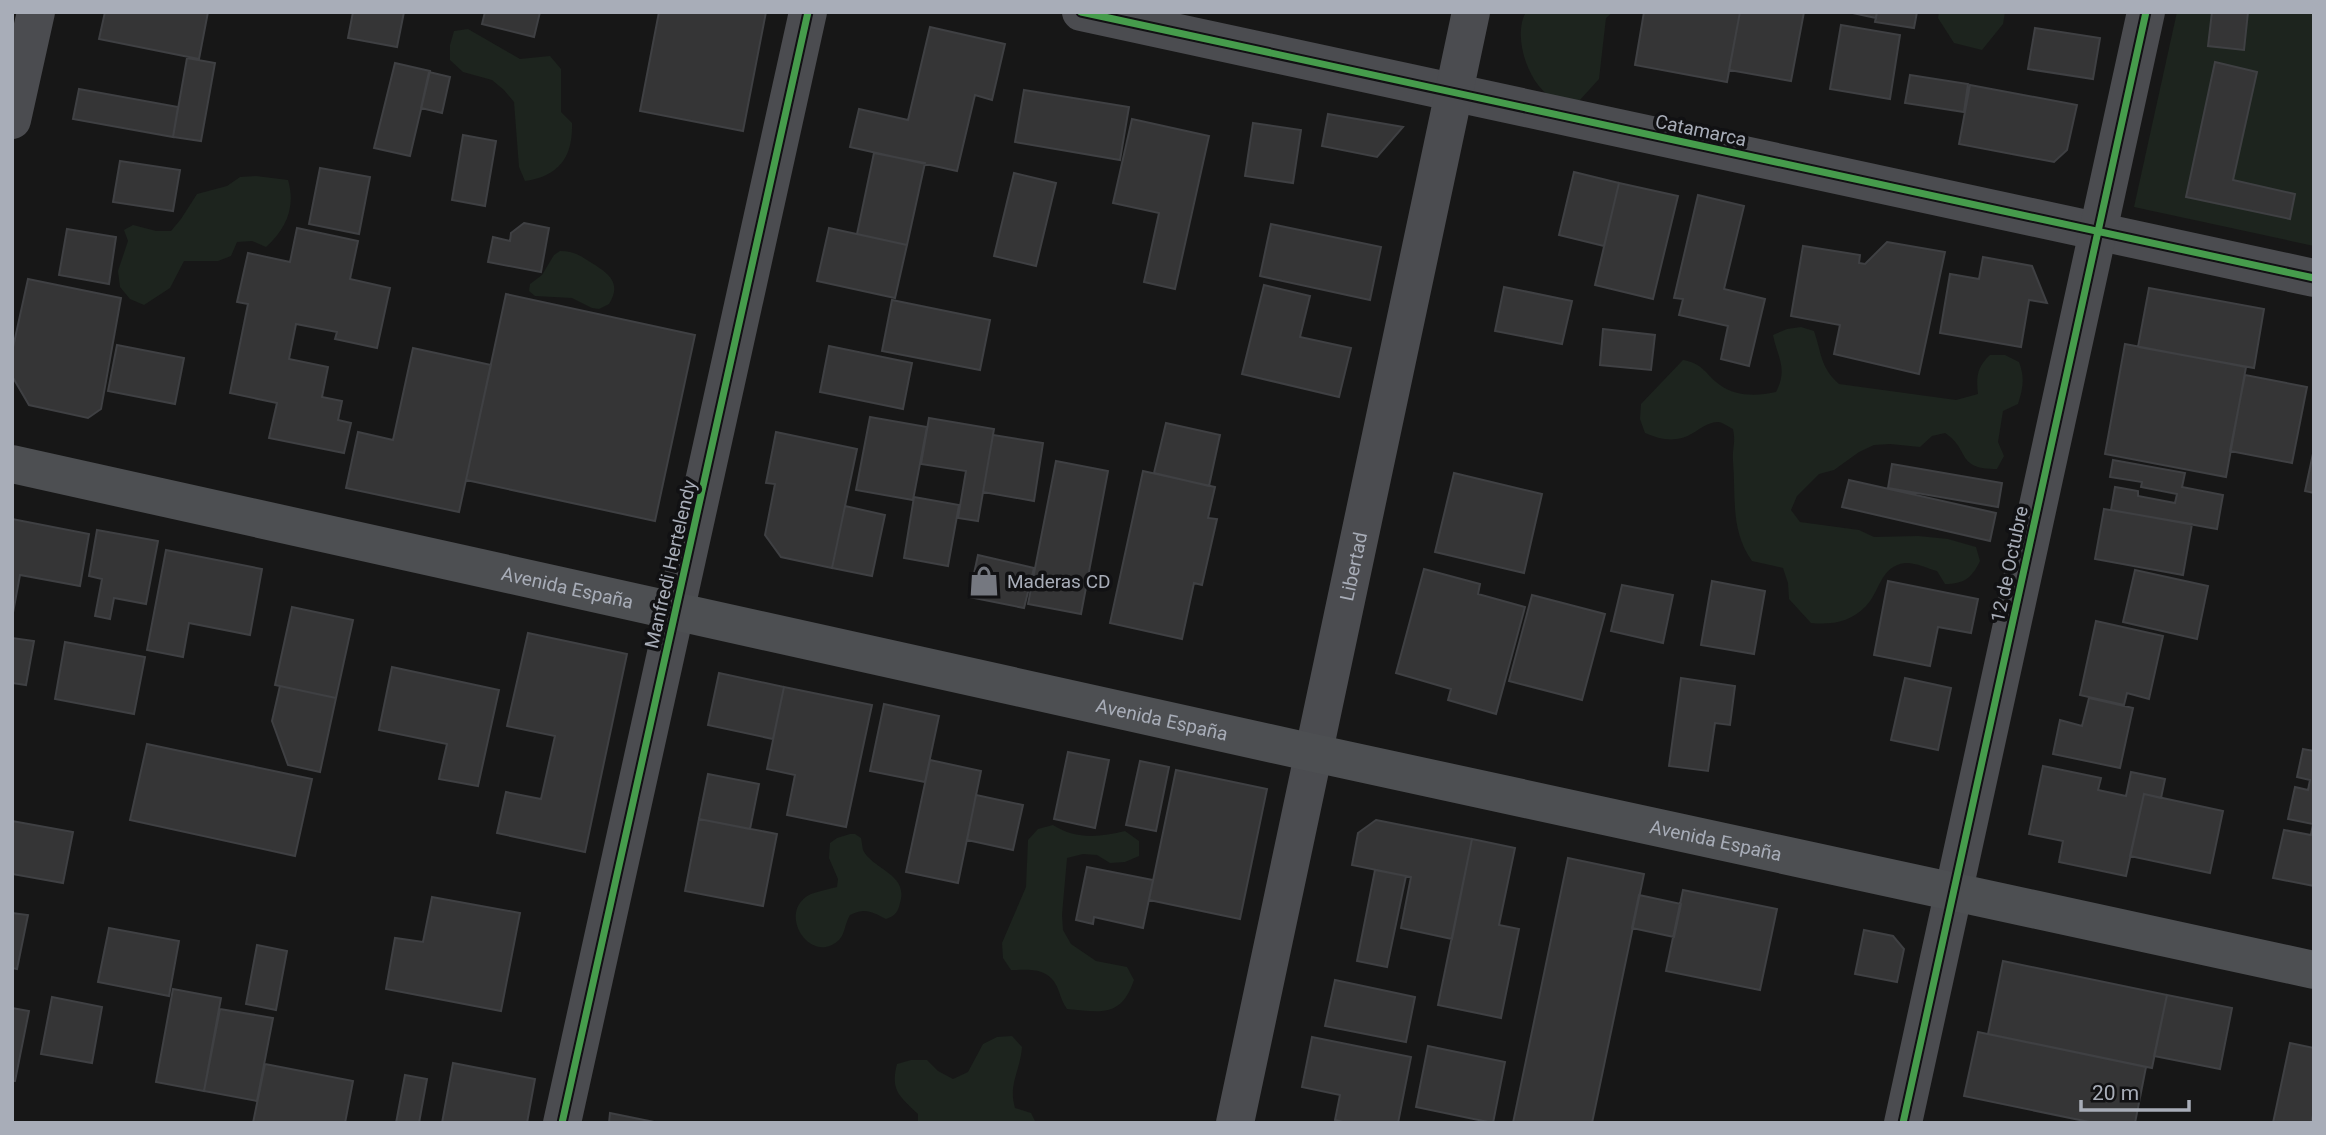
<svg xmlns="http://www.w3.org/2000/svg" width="2326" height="1135" font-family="Roboto,sans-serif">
<rect width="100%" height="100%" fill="#171717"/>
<path fill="#1d241e" d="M1526,12H1613L1606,18L1599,79L1579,101C1571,100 1558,100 1551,97C1528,84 1512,35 1526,12Z
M1939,12H2005L2003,24L1982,50L1954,43L1938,18Z
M2177,12H2314V246L2134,207Z
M468,29L520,59L550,56L561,69V112L572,123C573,156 560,176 525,181L519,167L514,102L504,90L492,80L463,72L450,60V45L454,31Z
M256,176L288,180C296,207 286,229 266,247L252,241L237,242L231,256L218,261H184L170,288L144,305L130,299L120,287L118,271L128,241L124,230L133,225L156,231H171L181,219L197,194L227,186L240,177Z
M560,251C571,251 578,254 587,260C604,271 624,280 609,304L599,309L592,308L572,298L535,296L529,291L530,284L542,275L554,255Z
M1801,327L1814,331C1822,354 1820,367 1839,384L1956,400L1978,394C1976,377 1977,367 1990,355H2005L2019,362C2025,378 2023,388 2018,404L2003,411L1998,442L2004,456L1997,469C1955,469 1971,450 1945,433L1932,436L1920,447L1890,444L1874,445L1859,452L1834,470L1819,474L1797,496L1791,510L1800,522L1859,530L1874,537L1918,536L1948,539L1976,547L1980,561C1972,578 1964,584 1945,584L1937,571C1927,568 1914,562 1905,563C1880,566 1880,592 1866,606C1851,622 1832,625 1811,623L1789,599L1788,583L1783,568L1752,561C1730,530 1736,497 1733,461C1732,448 1736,444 1733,429C1729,427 1722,422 1718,422C1708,422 1700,429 1693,433C1677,443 1661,440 1645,433L1640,419L1641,404L1683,360C1704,364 1705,374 1720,385C1736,397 1758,396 1776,392C1788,368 1778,359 1773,335L1787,329Z
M1053,825C1076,840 1100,837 1125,831L1139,841V856L1125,862L1110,863L1097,855L1083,854L1067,858L1062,915L1063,930L1071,944L1096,961L1127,967L1134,980C1121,1018 1101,1012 1067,1009C1060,999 1060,991 1055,983C1045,967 1027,970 1011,970L1003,958L1002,943L1026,887L1028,840L1038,829Z
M850,834H855L861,838C862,842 862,846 863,850C873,870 909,874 900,903C898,912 895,916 886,919C873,912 865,907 850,915C845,923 845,934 839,940C810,967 775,911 811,894C819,891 829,889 837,887L838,879L829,858L830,843L837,838Z
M1012,1036L1022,1047C1020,1072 1008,1084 1015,1108L1031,1113L1036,1123H918V1114C900,1096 890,1091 897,1064L911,1060H927L938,1071L953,1079L968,1072L983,1044L997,1037Z"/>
<path fill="#353536" stroke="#3f4043" stroke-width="2" d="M105,12H208L199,59L99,39Z
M353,12H404L397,47L348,38Z
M485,12H540L534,37L482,24Z
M659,12H766L743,131L640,111Z
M1644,12H1740L1727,82L1635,65Z
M1740,12H1804L1791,81L1729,70Z
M1848,12H1877L1876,18Z
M1877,12H1917L1914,28L1875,22Z
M2212,12H2248L2244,50L2208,46Z
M1841,25L1900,35L1890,99L1830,89Z
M930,27L1005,44L992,100L975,95L957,171L850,147L859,109L908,120Z
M2035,28L2100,38L2093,79L2028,69Z
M187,58L215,63L201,141L173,137Z
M2215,62L2257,72L2233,180L2295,194L2290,219L2186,197Z
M395,63L430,71L410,156L374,148Z
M429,72L450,77L442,113L421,108Z
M1910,75L1968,84L1964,112L1905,103Z
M1970,85L2077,105L2067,150L2054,162L1959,144Z
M79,89L178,107L173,137L73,119Z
M1024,90L1129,107L1120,160L1015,142Z
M1328,114L1403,127L1377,157L1322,146Z
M1132,119L1209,136L1175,289L1144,282L1159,213L1113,203Z
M1253,123L1301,130L1293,183L1245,176Z
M463,135L496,141L485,206L452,200Z
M874,153L925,163L907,245L857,234Z
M120,161L180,170L173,211L113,202Z
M320,168L370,177L359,234L309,224Z
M1574,172L1619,183L1604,246L1559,235Z
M1014,173L1056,183L1036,266L994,256Z
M1619,183L1678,196L1653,299L1595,285Z
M1698,195L1744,206L1724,289L1765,299L1749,366L1721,359L1728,326L1679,315L1683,299L1674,298Z
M524,223L549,228L541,272L488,262L493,237L510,241L511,233Z
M1271,224L1381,247L1370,300L1260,276Z
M297,228L358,241L350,279L390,288L377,348L335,339L337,332L296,324L289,359L328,367L322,397L342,401L338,420L351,423L344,453L269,438L277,403L230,393L248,304L237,302L248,253L290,262Z
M829,228L907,245L895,298L817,281Z
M67,229L116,237L109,284L59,275Z
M1887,242L1945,252L1919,374L1834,354L1840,325L1791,316L1803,246L1860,255L1859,263L1865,264Z
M1983,257L2032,266L2047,303L2029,300L2021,347L1940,333L1950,274L1979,279Z
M28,279L121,298L101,409L88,418L29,405L12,376V352Z
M1264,285L1310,296L1300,337L1351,348L1339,397L1242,374Z
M1504,287L1572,301L1562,344L1495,331Z
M2149,288L2264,309L2254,368L2138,347Z
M506,294L695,335L655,521L466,480Z
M892,300L990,320L980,370L882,351Z
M1603,329L1655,335L1651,370L1600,365Z
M2125,344L2246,367L2226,477L2105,454Z
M117,345L184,358L175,404L108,391Z
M829,346L912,363L903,409L820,392Z
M413,348L491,365L459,512L346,488L358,432L393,440Z
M2245,375L2307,387L2292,463L2230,451Z
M870,417L927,427L913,500L856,490Z
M929,418L994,429L978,521L958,518L966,471L921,464Z
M1166,423L1220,435L1209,486L1154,473Z
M776,432L857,449L832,568L781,557L765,535L775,484L766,483Z
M993,435L1043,443L1034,501L983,492Z
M2314,449V493L2305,491Z
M2113,460L2185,473L2182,487L2223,495L2217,529L2111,510L2115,487L2138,491V496L2175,503L2177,494L2141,487L2142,482L2110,477Z
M1056,461L1108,471L1081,614L1028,604Z
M1892,464L2002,483L1998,507L1888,488Z
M1143,471L1215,487L1208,518L1217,519L1202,585L1194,583L1182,639L1110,623Z
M1454,473L1542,494L1524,573L1435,552Z
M1849,480L1996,513L1990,541L1842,507Z
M914,497L959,505L948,566L904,558Z
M845,506L885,515L872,576L832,568Z
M2104,509L2192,524L2183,575L2095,559Z
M12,519L89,534L80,586L20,575L12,618Z
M97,530L158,541L146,604L114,598L110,619L95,616L102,579L89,576Z
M166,550L262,569L250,635L189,623L183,657L147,650Z
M978,555L1034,568L1024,608L969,597Z
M1424,569L1480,584L1478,594L1525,607L1496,714L1448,700L1451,689L1396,673Z
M2135,570L2208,586L2197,639L2123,622Z
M1712,581L1765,591L1754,654L1701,645Z
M1888,581L1978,599L1971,633L1938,627L1930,666L1874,655Z
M1622,585L1673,595L1663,643L1611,631Z
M1532,595L1605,614L1582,700L1509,681Z
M292,607L353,620L336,698L275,685Z
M2096,621L2163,636L2149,699L2127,693L2124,705L2080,695Z
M528,633L627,654L585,852L497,833L506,792L541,799L555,736L507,726Z
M12,638L34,641L26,685L12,683Z
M65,642L145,657L134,714L55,699Z
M392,667L499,690L478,786L439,779L447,744L379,730Z
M719,673L784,687L773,739L708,725Z
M1681,678L1735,686L1730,725L1715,723L1708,771L1669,766Z
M1905,678L1951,688L1938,750L1891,740Z
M280,686L336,698L320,772L288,765L272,721Z
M784,687L872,705L846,827L787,815L795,775L767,769Z
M2089,698L2133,708L2120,768L2053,754L2060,720L2082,726Z
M884,704L939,716L925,782L870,771Z
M147,744L312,779L295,856L130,820Z
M2303,749L2314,751V886L2273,878L2284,830L2311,835L2313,824L2288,819L2295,787L2308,790L2310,780L2297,777Z
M1068,752L1109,760L1095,828L1054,819Z
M930,760L981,771L958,883L906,872Z
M1140,761L1169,767L1156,831L1126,825Z
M2043,766L2101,778L2098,790L2126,796L2131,772L2165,779L2161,798L2144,794L2126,876L2059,862L2063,841L2029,834Z
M1176,770L1267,789L1240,919L1149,900Z
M708,774L759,784L750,829L699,819Z
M2144,794L2223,811L2210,873L2130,856Z
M976,795L1023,805L1013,850L967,840Z
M699,819L777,834L763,906L685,891Z
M1376,820L1472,839L1452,939L1401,928L1411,877L1352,865L1358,833Z
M12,821L73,832L63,883L12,874Z
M1472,839L1515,848L1499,925L1519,929L1501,1018L1438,1005Z
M1568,858L1644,874L1592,1123H1513Z
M1087,867L1153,880L1143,928L1094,917L1093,924L1076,920Z
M1375,870L1406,876L1387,967L1357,961Z
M1683,890L1777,909L1760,990L1666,971Z
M1639,895L1681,904L1674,937L1632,928Z
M432,897L520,913L501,1011L386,989L395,938L423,942Z
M12,913L28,915L17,969L12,968Z
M109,928L179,941L169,996L98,982Z
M1864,930L1893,936L1904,949L1897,982L1855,974Z
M257,945L287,951L276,1010L246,1004Z
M2003,961L2167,995L2152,1068L1988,1034Z
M1335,980L1415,997L1406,1042L1325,1026Z
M173,989L221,998L204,1091L156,1082Z
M2167,995L2232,1008L2220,1069L2154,1056Z
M52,997L102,1007L92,1063L41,1054Z
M12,1008L29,1011L15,1081H12Z
M220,1009L273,1018L257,1101L204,1091Z
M1978,1032L2146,1067L2135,1123H2094L1964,1096Z
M1312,1037L1411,1057L1398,1123H1347L1335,1120L1340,1095L1302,1087Z
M2290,1043L2314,1048V1111L2311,1123H2273Z
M1428,1046L1505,1062L1493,1123L1416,1107Z
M453,1063L535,1079L527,1123H442Z
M265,1064L353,1081L345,1123H253Z
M405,1075L427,1079L419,1123H396Z
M610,1113L654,1122L657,1123H609Z"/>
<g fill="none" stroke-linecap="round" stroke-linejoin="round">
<g stroke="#4b4c50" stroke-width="38">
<path d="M1081,12L2314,278"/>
<path d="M12,120L36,12"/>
<path d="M562,1123L808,12"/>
<path id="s1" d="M1235,1123L1471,12"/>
<path d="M1903,1123L2146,12"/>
</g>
<path stroke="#4d4f52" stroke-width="38" id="s2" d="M12,464L1314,753L2314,970"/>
<g stroke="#111113" stroke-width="11">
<path id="cycleway" d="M1081,12L2314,278
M562,1123L808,12
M1903,1123L2146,12"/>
</g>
<use href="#cycleway" stroke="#469c4c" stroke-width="7"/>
</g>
<defs>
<g id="shop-bare" transform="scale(2.415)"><path d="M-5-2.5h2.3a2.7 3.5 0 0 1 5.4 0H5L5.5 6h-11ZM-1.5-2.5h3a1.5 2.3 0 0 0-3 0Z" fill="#757880" stroke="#111113" stroke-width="2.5" paint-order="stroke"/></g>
</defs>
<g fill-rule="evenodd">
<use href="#shop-bare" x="984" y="581"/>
</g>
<g text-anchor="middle" stroke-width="7" stroke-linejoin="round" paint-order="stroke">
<g font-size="19" fill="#a8adb8" stroke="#111113">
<text transform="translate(1701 130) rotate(12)" y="7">Catamarca</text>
<text transform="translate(670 564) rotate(-77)" y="7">Manfredi Hertelendy</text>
<text transform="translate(2009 564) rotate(-78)" y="7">12 de Octubre</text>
<text dy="7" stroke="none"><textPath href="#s1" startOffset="569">Libertad</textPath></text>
<text dy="7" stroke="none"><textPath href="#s2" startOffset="569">Avenida España</textPath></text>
<text dy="7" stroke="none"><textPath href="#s2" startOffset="1178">Avenida España</textPath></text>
<text dy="7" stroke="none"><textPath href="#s2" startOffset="1745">Avenida España</textPath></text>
</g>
<g font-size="19" fill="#a8adb8" stroke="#111113" text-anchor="start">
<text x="1007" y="588">Maderas CD</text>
</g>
</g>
<rect width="2326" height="1135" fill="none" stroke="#a8adb8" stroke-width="28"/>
<path d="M2081 1100v10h108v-10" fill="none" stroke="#a8adb8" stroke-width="3.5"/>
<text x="2092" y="1100" font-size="21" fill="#a8adb8" stroke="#111113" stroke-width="5" paint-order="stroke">20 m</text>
</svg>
